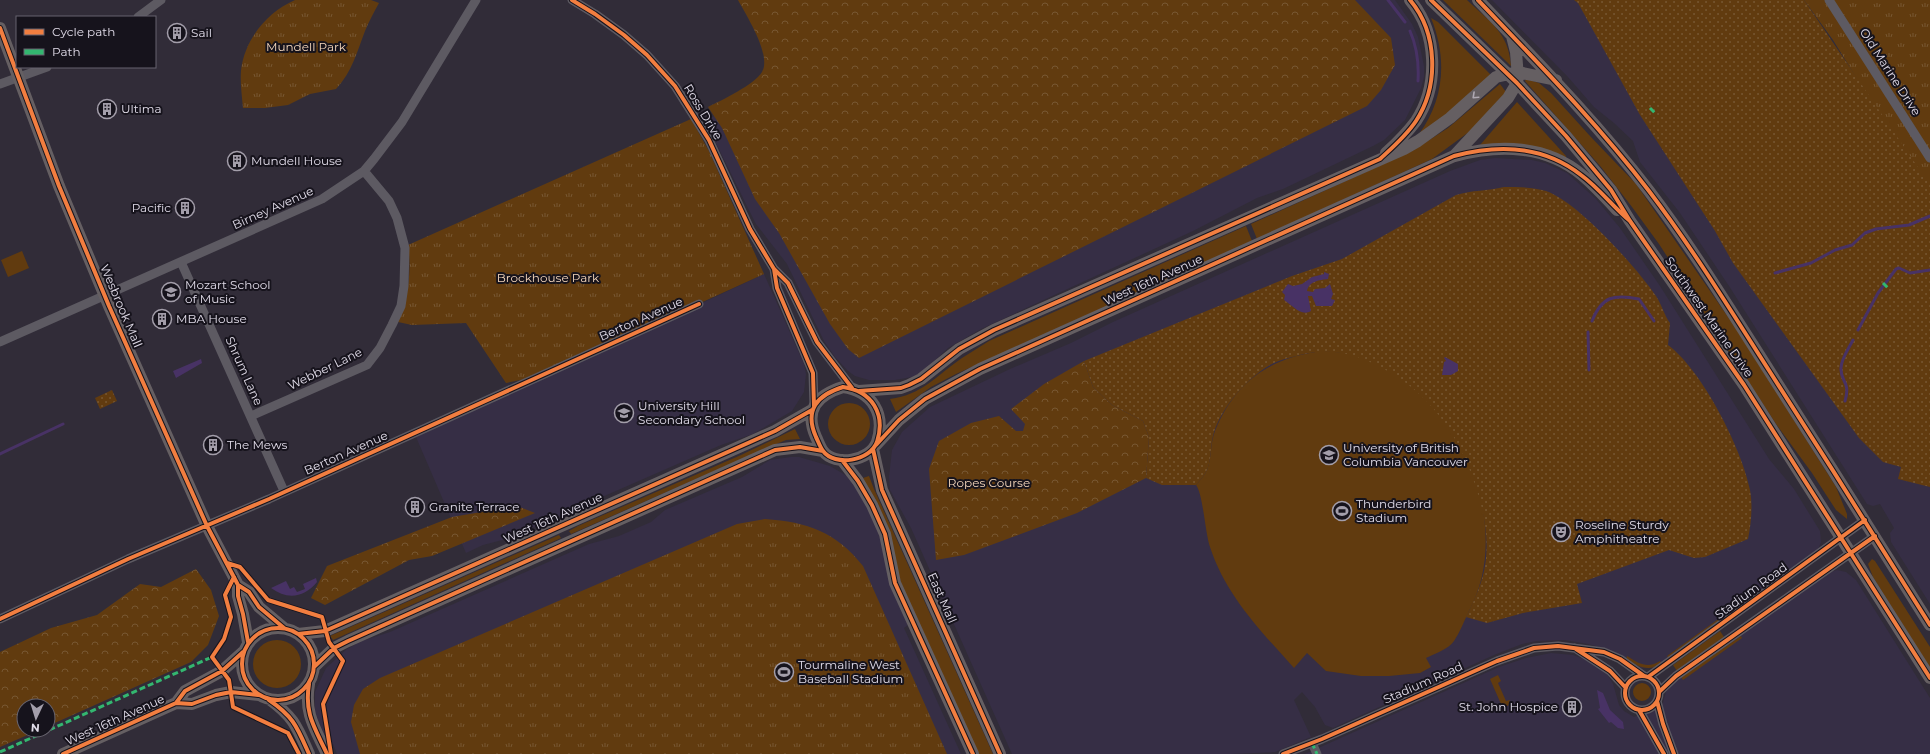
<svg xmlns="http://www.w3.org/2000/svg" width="1930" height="754" font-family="Montserrat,sans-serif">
<defs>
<pattern id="forest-crowns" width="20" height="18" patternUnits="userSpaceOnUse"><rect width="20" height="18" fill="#613b0f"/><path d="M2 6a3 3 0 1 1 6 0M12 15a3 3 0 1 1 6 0" fill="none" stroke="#775732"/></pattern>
<pattern id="park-tufts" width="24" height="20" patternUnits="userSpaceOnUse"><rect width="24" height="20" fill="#613b0f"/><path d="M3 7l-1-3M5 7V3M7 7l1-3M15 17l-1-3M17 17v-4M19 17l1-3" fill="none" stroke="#775732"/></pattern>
<pattern id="garden-dots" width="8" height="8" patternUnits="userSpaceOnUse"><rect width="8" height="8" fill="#613b0f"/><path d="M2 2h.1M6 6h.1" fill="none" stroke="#775732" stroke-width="1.8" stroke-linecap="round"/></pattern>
</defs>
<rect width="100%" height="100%" fill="#312c38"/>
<path fill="#362e45" d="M752,0H1395L1412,24L1418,37L1424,66V77L1421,88L1405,120L1384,140L1373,146L1283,189L1257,198L1193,231L981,329L948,348L924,371L912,377L895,380H869L855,376L848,371L835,357L824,341L787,264L756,224L748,208L705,121L794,72Z
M1492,0H1804L1930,185V604L1891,542L1890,533L1894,528L1880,504L1873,506L1867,504L1729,286L1680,213L1640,162L1633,141L1614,123L1594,107L1568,77Z
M1495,158L1532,160L1545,163L1567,173L1596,199L1620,228L1660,286L1769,459L1794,489L1820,531L1821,542L1818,550L1653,668H1641L1599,647L1588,644L1565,640L1537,641L1522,644L1494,655L1333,728L1325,725L1315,707L1302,692L1294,700L1311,737L1275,752L1231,754H1012L911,528L890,490L889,477L892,450L902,432L930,407L1010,369L1071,343L1113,322L1450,171L1480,160Z
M764,274L804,364L806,374L804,392L792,411L753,434L721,445L506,539L483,545L466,553L416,437Z
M791,457H799L830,466L847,476L854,484L875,522L908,625L904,628L961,754H337L333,744L329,746L315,713V692L326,668L347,649L362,641L390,632L589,544L619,536L651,522L665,510L742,477L770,460Z
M1837,570L1846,572L1856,580L1930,698V754H1305L1499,667L1526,658L1551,653L1573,655L1584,659L1607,674L1613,684L1619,705L1624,711L1634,717L1662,706L1666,692L1678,679L1831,572Z"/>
<path fill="#613b0f" d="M1443,0H1467C1490,22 1509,33 1511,66Z
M1431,18L1438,22L1492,76L1449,116L1419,134C1445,99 1447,57 1431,18Z
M1526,79L1539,83L1551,93L1590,136L1636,184L1737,330L1836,487L1847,514V519L1836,510L1812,473L1776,424L1659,244L1632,207L1601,167L1525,81Z
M1500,84L1506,92L1473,129L1432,159L1257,239L1251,224L1412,151L1448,128Z
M1517,102L1566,156V159L1502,143L1480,145Z
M1246,226L1252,241L956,374L931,387L896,412L890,399C922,395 937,375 962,358C971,352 980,347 989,341Z
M22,251L29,268L8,277L1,260Z
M1323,351C1333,352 1345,352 1356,355C1453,384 1518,520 1469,611C1464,621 1460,632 1454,641C1449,649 1434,654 1426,658L1431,667L1420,673L1389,676H1361L1326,671L1307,653L1294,668C1261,631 1226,596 1210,547C1205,532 1203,494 1196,485C1200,480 1205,475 1207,470C1212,458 1210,443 1215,431C1235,381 1271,357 1323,351Z
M828 424a21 21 0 1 1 42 0a21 21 0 1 1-42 0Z
M795,429L800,439L786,440L762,450L571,534L569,531L578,526L741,455Z
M869,476L874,489L993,754H977L904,591L863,478Z
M559,535L561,538L333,640L330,636Z
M1872,559L1875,561L1930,647V668L1873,577L1868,564Z
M1724,615L1725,617L1669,658L1667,656Z
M1720,631L1724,637L1677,671L1673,665Z
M1741,636L1742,638L1683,680L1681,677Z
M253 664a24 24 0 1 1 48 0a24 24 0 1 1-48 0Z
M1627,656C1639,664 1648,669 1660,661L1662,664C1648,672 1638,667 1626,659Z
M1498,675L1501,681L1498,683L1506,701L1510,700L1508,706L1501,704L1490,679Z
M1633 692a9 9 0 1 1 18 0a9 9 0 1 1-18 0Z"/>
<path fill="url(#forest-crowns)" d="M738,0H1355L1391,38L1395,65L1381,90L1367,106L859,358L848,349L830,324L779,233L755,199L722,128L708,107C722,100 754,85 762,72C772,55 746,15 738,0Z
M1084,361L1093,387L1112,405L1143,421L1149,437L1146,478L1077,513L964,555L936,560L929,469L939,441L971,423L999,416L1016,431H1023L1025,424L1011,409L1044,384Z
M517,506L535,513L432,556L409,560L325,605L311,598L327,566L452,517Z
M196,569L211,590L219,616L208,645L191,662L48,726V706H24V730H39L0,747V652L51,628L97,615L140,584L161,587Z"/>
<path fill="url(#park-tufts)" d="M295,0H371L379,3C374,12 369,21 365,31C357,52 352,72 336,89L310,94L288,105L265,108H243C242,96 240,83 241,71C244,40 267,12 295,0Z
M1804,0H1930V197L1833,40Z
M691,119L709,151L764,274L540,376L506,383L466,323L412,325L398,322C408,296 412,273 408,245Z
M765,519C808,522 836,532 863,566L947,754H360L351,722L354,705L363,689L380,678L737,524Z"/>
<path fill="url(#garden-dots)" d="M1574,0H1804L1930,185V487L1898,479L1901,467L1883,462L1859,438L1733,263L1715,231L1640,115L1578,3Z
M1504,187C1518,187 1533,187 1546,191C1578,202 1637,268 1656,296C1662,305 1664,315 1670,323L1668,345C1702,370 1742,449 1750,490C1753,506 1751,524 1748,539L1705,557L1694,558L1669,550L1577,584L1582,603L1523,613L1487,623L1466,617C1474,601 1482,584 1485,566C1489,542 1485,517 1478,494C1462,438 1429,389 1374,364C1352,353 1329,349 1304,354C1293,357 1280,359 1270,365C1246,379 1223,406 1214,432C1210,444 1212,459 1207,470C1205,475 1200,480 1196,485H1162L1146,478L1149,437L1143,421L1112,405L1093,387L1084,361L1292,276L1342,259L1456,195C1472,190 1488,191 1504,187Z
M112,390L117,401L100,409L95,398Z"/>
<path fill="#483265" d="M1324,272L1329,274L1328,279C1320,280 1309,281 1307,291L1313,292L1315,289L1325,288L1330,284L1333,294L1331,299L1335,300L1332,306H1316L1312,296H1308L1311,311C1301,317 1292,305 1284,300L1285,295L1282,292L1288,284L1293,286L1302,284L1312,277L1324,274Z
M1445,357L1458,364V371L1451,375H1442L1444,362L1446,361L1444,358Z
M201,359L202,363L176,378L173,371Z
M316,578L317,582C304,598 287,600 271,588L286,581L290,589L294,587L297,592L305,589L303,584Z
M1597,690L1603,693L1610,710L1623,722L1624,729L1618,728L1611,722L1609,723L1598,709L1600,708Z"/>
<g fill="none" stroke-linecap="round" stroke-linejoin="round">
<path stroke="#483265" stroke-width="3" d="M1388,0L1405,22
M1410,31C1417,47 1419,64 1418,81
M1775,273L1811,263L1835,250L1852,245L1865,233L1876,229L1909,225L1930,216
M1592,321C1602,296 1614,294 1639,299L1654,321
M1858,330L1878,293L1896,269L1899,268L1910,273L1930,270
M1588,332L1589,370
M1845,401C1851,381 1840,382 1841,368C1841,359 1849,348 1853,340
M0,454L63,424"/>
<path stroke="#5d5a62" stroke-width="9" d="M572,0L595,14L624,35L647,55L675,86L709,140L750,229L774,269L788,283L817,342L852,388
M1829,0L1930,158
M138,17L161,0
M0,84L47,67
M181,262L284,491
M774,269L777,288L813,373L814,406
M0,342L322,199L364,171L374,159L402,122L476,0
M251,416L367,365L380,348L392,325L401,306L404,286L405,248L397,218L389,201L364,171
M0,619L128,559L269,499L699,304
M1575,648L1610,671L1625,687
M1625 693a17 17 0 1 1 34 0a17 17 0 1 1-34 0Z
M1648,677L1865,520
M1659,692L1676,676L1875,536
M1657,701L1663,724L1674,754
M1639,710L1664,754
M1312,743L1317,754
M1283,754L1322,739L1497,661L1534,648L1558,646L1604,652L1620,659L1644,676"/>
<path stroke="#655f62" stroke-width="12" d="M1431,0L1517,83L1566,136L1611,190L1630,221L1744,385L1930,678
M1478,0C1537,62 1597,123 1649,191C1693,249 1731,311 1770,372C1824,456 1877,540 1930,625
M0,28L59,186L109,306L207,526L238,585L249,592L259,607L284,628
M1512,36L1516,52L1518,78
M1386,153C1397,143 1407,133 1416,121C1439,86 1438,33 1410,0
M1455,156C1499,144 1546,145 1582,175C1595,186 1606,198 1617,210
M843,387C872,391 886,414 877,442C870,461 835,467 823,451C820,447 818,441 816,437C804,410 817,395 843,387Z
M859,391L901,388L909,385L921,379L959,349L994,330L1404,149L1418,141L1450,118L1496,77L1518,72L1556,80
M876,445L899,420L925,399L980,369L1454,156L1508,98L1517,83
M873,449L882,490L1000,754
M842,460L858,481L872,505L885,534L895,583L973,754
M238,585V596L243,614L248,642
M242 664a36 36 0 1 1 72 0a36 36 0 1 1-72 0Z
M298,634L325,631L775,431L812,410
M315,666L334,648L348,641L775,450L800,447L823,451
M309,684C304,714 315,728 327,754
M269,699C294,717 297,727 309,754
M176,703L185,691L222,671L243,652
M63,754L176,703L192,704L216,695L231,692L259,695"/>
<path stroke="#33b770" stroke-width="3" stroke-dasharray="6 3" stroke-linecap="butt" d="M1650,108L1655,113
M1883,283L1889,289
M1312,743L1317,754
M0,752L212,657"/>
<g stroke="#16131c" stroke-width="6">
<path id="cycleway" d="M572,0L595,14L624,35L647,55L675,86L709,140L750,229L774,269L788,283L817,342L852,388
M1431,0L1517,83L1566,136L1611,190L1630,221L1744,385L1930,678
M1478,0C1537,62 1597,123 1649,191C1693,249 1731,311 1770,372C1824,456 1877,540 1930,625
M0,28L59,186L109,306L207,526L238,585L249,592L259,607L284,628
M774,269L777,288L813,373L814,406
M843,387C872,391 886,414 877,442C870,461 835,467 823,451C820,447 818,441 816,437C804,410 817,395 843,387Z
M859,391L901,388L909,385L921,379L959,349L994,330L1380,159C1393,147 1406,136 1416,121C1439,86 1438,33 1410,0
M876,445L899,420L925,399L980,369L1454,156C1499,144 1543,145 1581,175C1599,188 1613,207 1630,221
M873,449L882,490L1000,754
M842,460L858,481L872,505L885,534L895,583L973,754
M227,563L240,567L268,600L322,617L329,642L343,661L323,704L331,754
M234,577L225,595L231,617L224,639L212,657L229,680L233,707L288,733L299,754
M238,585V596L243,614L248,642
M0,619L128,559L269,499L699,304
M242 664a36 36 0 1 1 72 0a36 36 0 1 1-72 0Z
M298,634L325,631L775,431L812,410
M1576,649L1610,671L1625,687
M315,666L334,648L348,641L775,450L800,447L823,451
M1625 693a17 17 0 1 1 34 0a17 17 0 1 1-34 0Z
M1648,677L1865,520
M309,684C304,714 315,728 327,754
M1659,692L1676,676L1875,536
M269,700C294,717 297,727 309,754
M1657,701L1663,724L1674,754
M176,703L185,691L222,671L243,652
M1639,710L1664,754
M63,754L176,703L192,704L216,695L231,692L258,695
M1283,754L1322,739L1497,661L1534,648L1558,646L1604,652L1620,659L1644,676"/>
</g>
<use href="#cycleway" stroke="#f27e40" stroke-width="4"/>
</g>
<defs><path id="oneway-chevron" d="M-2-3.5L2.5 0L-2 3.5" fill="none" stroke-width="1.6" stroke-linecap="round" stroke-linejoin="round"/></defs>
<use stroke="#afa9b2" href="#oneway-chevron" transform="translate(1475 96) rotate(137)"/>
<defs>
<g id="building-ring" transform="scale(1)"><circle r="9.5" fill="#16131c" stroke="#a39eaa" stroke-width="1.5"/><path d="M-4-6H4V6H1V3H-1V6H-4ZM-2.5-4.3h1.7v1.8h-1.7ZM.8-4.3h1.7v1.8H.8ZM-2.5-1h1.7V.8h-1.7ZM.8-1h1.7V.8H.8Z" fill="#a39eaa"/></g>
<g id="school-ring" transform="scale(1)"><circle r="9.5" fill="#16131c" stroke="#a39eaa" stroke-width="1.5"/><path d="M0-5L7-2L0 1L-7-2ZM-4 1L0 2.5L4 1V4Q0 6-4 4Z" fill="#a39eaa"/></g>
<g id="university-ring" transform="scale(1)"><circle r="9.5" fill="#16131c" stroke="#a39eaa" stroke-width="1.5"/><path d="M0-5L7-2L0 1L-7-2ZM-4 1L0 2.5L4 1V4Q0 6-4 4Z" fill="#a39eaa"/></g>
<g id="stadium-ring" transform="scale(1)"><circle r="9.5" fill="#16131c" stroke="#a39eaa" stroke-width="1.5"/><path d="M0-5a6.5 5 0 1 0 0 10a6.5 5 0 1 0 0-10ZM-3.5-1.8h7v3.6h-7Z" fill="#a39eaa"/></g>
<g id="theatre-ring" transform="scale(1)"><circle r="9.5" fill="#16131c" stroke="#a39eaa" stroke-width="1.5"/><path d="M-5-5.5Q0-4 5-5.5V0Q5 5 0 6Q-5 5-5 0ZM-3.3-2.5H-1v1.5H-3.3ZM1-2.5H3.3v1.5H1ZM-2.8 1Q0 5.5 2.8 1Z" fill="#a39eaa"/></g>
</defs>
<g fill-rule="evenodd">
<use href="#building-ring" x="177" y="33"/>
<use href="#building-ring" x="107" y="109"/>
<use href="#building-ring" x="237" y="161"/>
<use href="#building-ring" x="185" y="208"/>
<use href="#school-ring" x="171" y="292"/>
<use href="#building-ring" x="162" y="319"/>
<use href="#school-ring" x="624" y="413"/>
<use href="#building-ring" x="213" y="445"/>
<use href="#university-ring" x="1329" y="455"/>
<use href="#building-ring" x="415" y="507"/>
<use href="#stadium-ring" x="1342" y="511"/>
<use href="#theatre-ring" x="1561" y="532"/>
<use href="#stadium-ring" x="784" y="672"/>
<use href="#building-ring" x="1572" y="707"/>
</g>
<g text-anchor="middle" stroke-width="4" stroke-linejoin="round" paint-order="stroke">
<g font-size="12" fill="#e0dbe8" stroke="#16131c" text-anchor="start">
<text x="191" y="37">Sail</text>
<text x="121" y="113">Ultima</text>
<text x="251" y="165">Mundell House</text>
<text x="171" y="212" text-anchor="end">Pacific</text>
<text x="185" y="289">Mozart School<tspan x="185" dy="14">of Music</tspan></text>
<text x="176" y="323">MBA House</text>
<text x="638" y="410">University Hill<tspan x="638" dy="14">Secondary School</tspan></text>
<text x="227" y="449">The Mews</text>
<text x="1343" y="452">University of British<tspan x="1343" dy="14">Columbia Vancouver</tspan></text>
<text x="1356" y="508">Thunderbird<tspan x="1356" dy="14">Stadium</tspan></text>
<text x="429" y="511">Granite Terrace</text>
<text x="1575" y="529">Roseline Sturdy<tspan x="1575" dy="14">Amphitheatre</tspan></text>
<text x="798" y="669">Tourmaline West<tspan x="798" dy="14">Baseball Stadium</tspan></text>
<text x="1558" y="711" text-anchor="end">St. John Hospice</text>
</g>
<g font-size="12" fill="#f5d7bc" stroke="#16131c">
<text x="306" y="51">Mundell Park</text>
<text x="548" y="282">Brockhouse Park</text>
<text x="989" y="487">Ropes Course</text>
</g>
<g font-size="12" fill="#e0dbe8" stroke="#16131c">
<text transform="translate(1890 72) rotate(57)" y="4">Old Marine Drive</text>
<text transform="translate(703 112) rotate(59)" y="4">Ross Drive</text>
<text transform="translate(273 208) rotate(-24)" y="4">Birney Avenue</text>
<text transform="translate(1153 280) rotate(-24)" y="4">West 16th Avenue</text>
<text transform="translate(121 306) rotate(67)" y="4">Wesbrook Mall</text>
<text transform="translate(1709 317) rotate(55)" y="4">Southwest Marine Drive</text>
<text transform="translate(641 319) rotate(-24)" y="4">Berton Avenue</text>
<text transform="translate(325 369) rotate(-26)" y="4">Webber Lane</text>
<text transform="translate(244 371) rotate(66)" y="4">Shrum Lane</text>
<text transform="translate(346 453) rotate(-24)" y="4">Berton Avenue</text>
<text transform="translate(553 518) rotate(-24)" y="4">West 16th Avenue</text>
<text transform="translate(1751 591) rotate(-36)" y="4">Stadium Road</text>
<text transform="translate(942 598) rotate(66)" y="4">East Mall</text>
<text transform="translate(1423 683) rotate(-24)" y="4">Stadium Road</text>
<text transform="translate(115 720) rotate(-24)" y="4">West 16th Avenue</text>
</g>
</g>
<rect x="16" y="16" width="140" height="52" fill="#16131c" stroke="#67636e"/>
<rect x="24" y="29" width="20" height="6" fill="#f27e40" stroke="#67636e"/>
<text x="52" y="36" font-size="12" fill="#e0dbe8">Cycle path</text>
<rect x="24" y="49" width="20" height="6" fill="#33b770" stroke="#67636e"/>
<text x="52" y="56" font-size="12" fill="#e0dbe8">Path</text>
<g transform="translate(36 718) rotate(184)"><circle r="19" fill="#16131c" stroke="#67636e"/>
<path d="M0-3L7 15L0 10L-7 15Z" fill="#a39eaa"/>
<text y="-6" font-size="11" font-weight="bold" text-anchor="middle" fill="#e0dbe8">N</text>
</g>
</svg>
